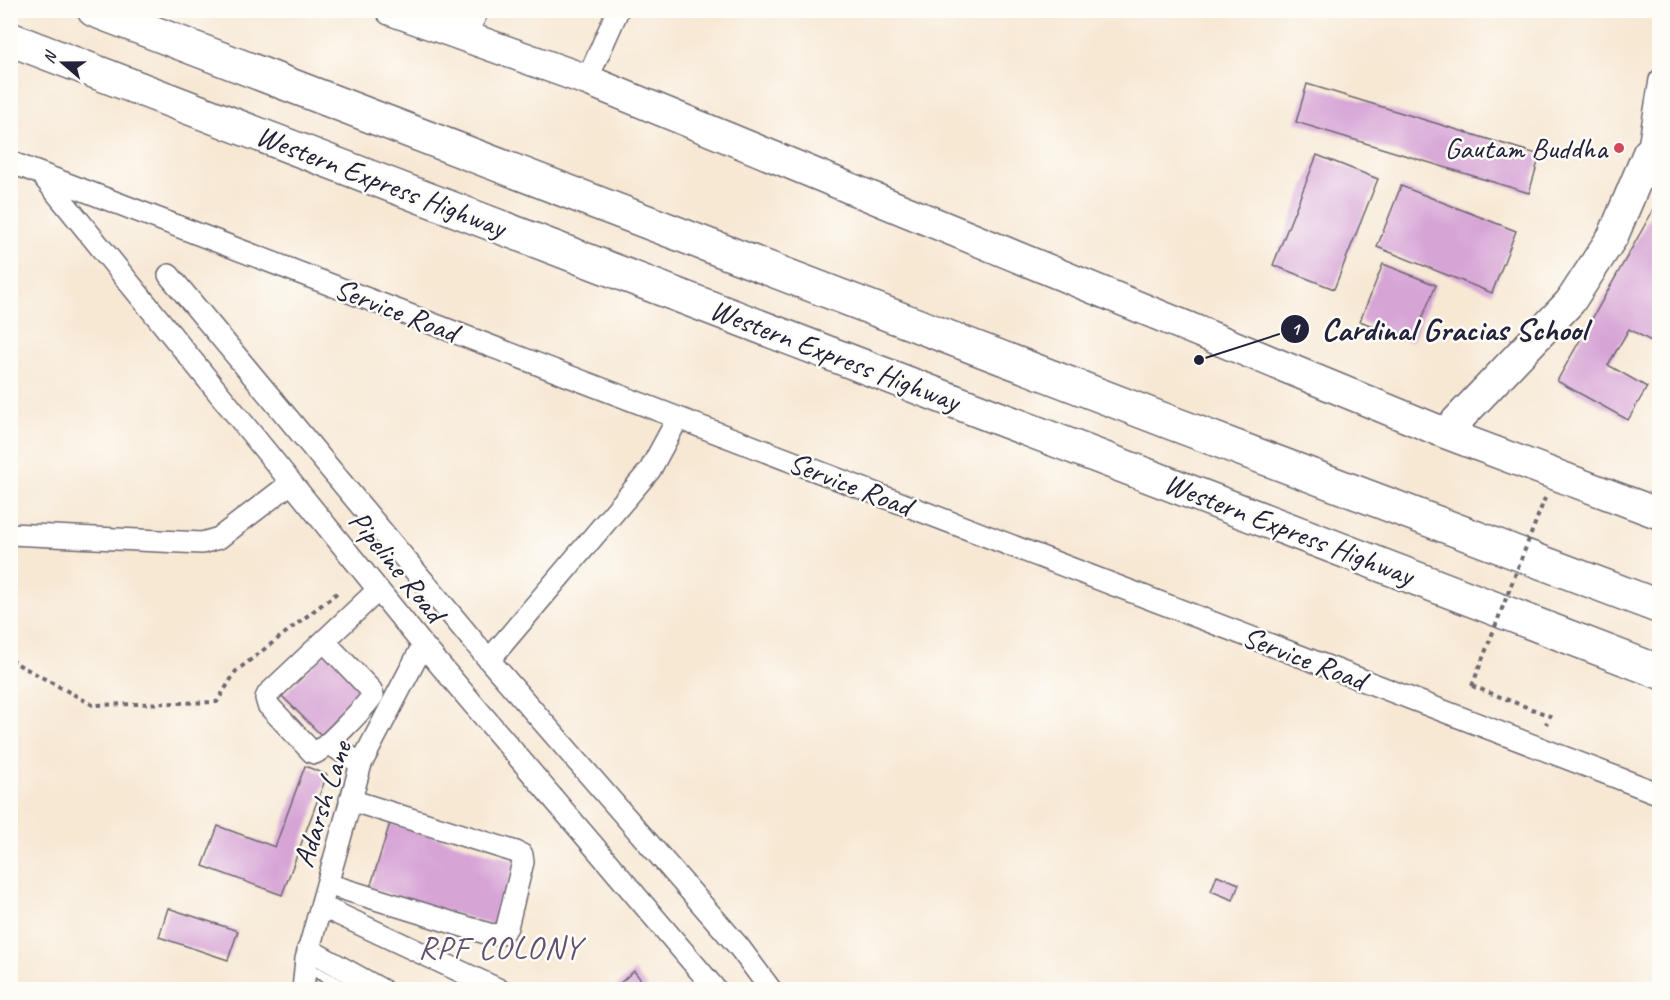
<svg xmlns="http://www.w3.org/2000/svg" width="1670" height="1000" font-family="Caveat,sans-serif">
<rect width="100%" height="100%" fill="#fdfcf7"/>
<filter id="ink" filterUnits="userSpaceOnUse"><feTurbulence type="fractalNoise" baseFrequency=".0167" numOctaves="2"/><feDisplacementMap in="SourceGraphic" scale="12" xChannelSelector="R" yChannelSelector="G"/><feConvolveMatrix kernelMatrix="1 2 1 2 8 2 1 2 1" color-interpolation-filters="sRGB"/></filter>
<filter id="wash" filterUnits="userSpaceOnUse"><feTurbulence type="fractalNoise" baseFrequency=".008" numOctaves="4" result="noise"/><feDisplacementMap in="SourceGraphic" scale="24" xChannelSelector="R" yChannelSelector="G"/><feGaussianBlur stdDeviation="1.35" result="paint"/><feColorMatrix in="noise" values="0 0 0 0 0 0 0 0 0 0 0 0 0 0 0 0 0 1.4 0 .05"/><feComposite in="paint" operator="in"/></filter>
<g filter="url(#wash)">
<rect width="100%" height="100%" fill="#f7e8d4"/>
<g id="blocks">
<path fill="#d7a4d6" d="M1307,84L1540,155L1529,193L1296,122Z
M1317,155L1378,179L1334,289L1273,265Z
M1401,186L1516,231L1492,293L1377,247Z
M1660,198V346L1629,329L1608,365L1647,387L1628,420L1557,381Z
M1383,264L1436,285L1412,342L1360,321Z
M326,652L369,695L325,739L282,696Z
M305,766L327,775L282,895L203,866L218,826L275,847Z
M390,823L516,861L496,926L370,888Z
M1217,875L1239,884L1233,900L1211,891Z
M168,908L238,931L228,960L159,937Z
M634,971L649,990H612Z"/>
</g>
</g>
<g filter="url(#ink)">
<use href="#blocks" fill-opacity="0" stroke="#6d6771" stroke-width="1.5"/>
<g fill="none" stroke-linecap="round" stroke-linejoin="round">
<g stroke="#6d6771" stroke-width="14">
<path id="lane" d="M305,966L350,990"/>
</g>
<g stroke="#6d6771" stroke-width="24">
<path id="street" d="M465,37L478,10
M587,80L618,10
M1648,153L1660,80
M10,162L1660,794
M41,174L423,645L716,990
M169,275L489,660
M678,418L650,470L489,660L739,947L771,990
M10,534L202,543L219,538L291,483
M324,641L371,690L373,695C367,705 325,749 315,753L312,752L268,705L266,698L268,694L378,590
M328,743L361,764
M327,884L492,935L501,934L507,927L523,862L522,855L516,852L350,800
M321,906L500,990
M308,949L382,990
M303,990L306,959L361,764L423,645"/>
</g>
<g stroke="#6d6771" stroke-width="33">
<path id="secondary" d="M391,10L587,80L1445,433L1660,514
M1445,433L1570,302L1613,236L1648,153L1660,157"/>
</g>
<g stroke="#6d6771" stroke-width="36">
<path id="highway" d="M94,10L1172,423L1660,607
M10,39L1660,672"/>
</g>
<path stroke="#6d6771" stroke-width="4" stroke-dasharray="4.5 4.5" stroke-linecap="butt" d="M10,660L93,705L217,702L236,671L337,593
M1472,686L1550,716L1546,724"/>
<use href="#lane" stroke="#fff" stroke-width="10"/>
<use href="#street" stroke="#fff" stroke-width="21"/>
<use href="#secondary" stroke="#fff" stroke-width="30"/>
<use href="#highway" stroke="#fff" stroke-width="33"/>
<path stroke="#6d6771" stroke-width="4" stroke-dasharray="4.5 4.5" stroke-linecap="butt" d="M1472,686L1545,498"/>
</g>
</g>
<circle fill="#d1495b" stroke="#fdfcf7" stroke-width="2" cx="1619" cy="148" r="6"/>
<g text-anchor="middle" stroke-width="5" stroke-linejoin="round" paint-order="stroke">
<g font-size="30" fill="#22223b" stroke="#fdfcf7" text-anchor="end">
<text x="1607" y="158">Gautam Buddha</text>
</g>
<g font-size="30" fill="#22223b" stroke="#fdfcf7">
<text transform="translate(381 181) rotate(21)" y="10">Western Express Highway</text>
<text transform="translate(396 310) rotate(21)" y="10">Service Road</text>
<text transform="translate(835 355) rotate(21)" y="10">Western Express Highway</text>
<text transform="translate(850 484) rotate(21)" y="10">Service Road</text>
<text transform="translate(1289 529) rotate(21)" y="10">Western Express Highway</text>
<text transform="translate(397 566) rotate(51)" y="10">Pipeline Road</text>
<text transform="translate(1304 658) rotate(21)" y="10">Service Road</text>
<text transform="translate(322 804) rotate(-72)" y="10">Adarsh Lane</text>
</g>
<g font-size="32" letter-spacing="1.5" fill="#615071" stroke="#fdfcf7">
<text x="500" y="958">RPF COLONY</text>
</g>
</g>
<path fill="none" stroke="#22223b" stroke-width="2" d="M1199 360L1295 329"/>
<g fill="#22223b" stroke="#fdfcf7" stroke-width="2">
<circle cx="1199" cy="360" r="6"/>
<circle cx="1295" cy="329" r="15"/>
</g>
<g font-size="18" text-anchor="middle" font-weight="bold" fill="#fff">
<text x="1295" y="335">1</text>
</g>
<g font-size="32" text-anchor="middle" font-weight="bold" fill="#22223b" stroke="#fdfcf7" stroke-width="5" stroke-linejoin="round" paint-order="stroke">
<text x="1454" y="340">Cardinal Gracias School</text>
</g>
<rect width="1670" height="1000" fill="none" stroke="#fdfcf7" stroke-width="36"/>
<g transform="translate(63 63) rotate(290)" stroke="#fdfcf7" stroke-width="4.5" paint-order="stroke">
<path d="M0-4.5L10 22L0 15L-10 22Z" fill="#22223b"/>
<text y="-9" font-size="16" font-weight="bold" text-anchor="middle" fill="#22223b">N</text>
</g>
</svg>
